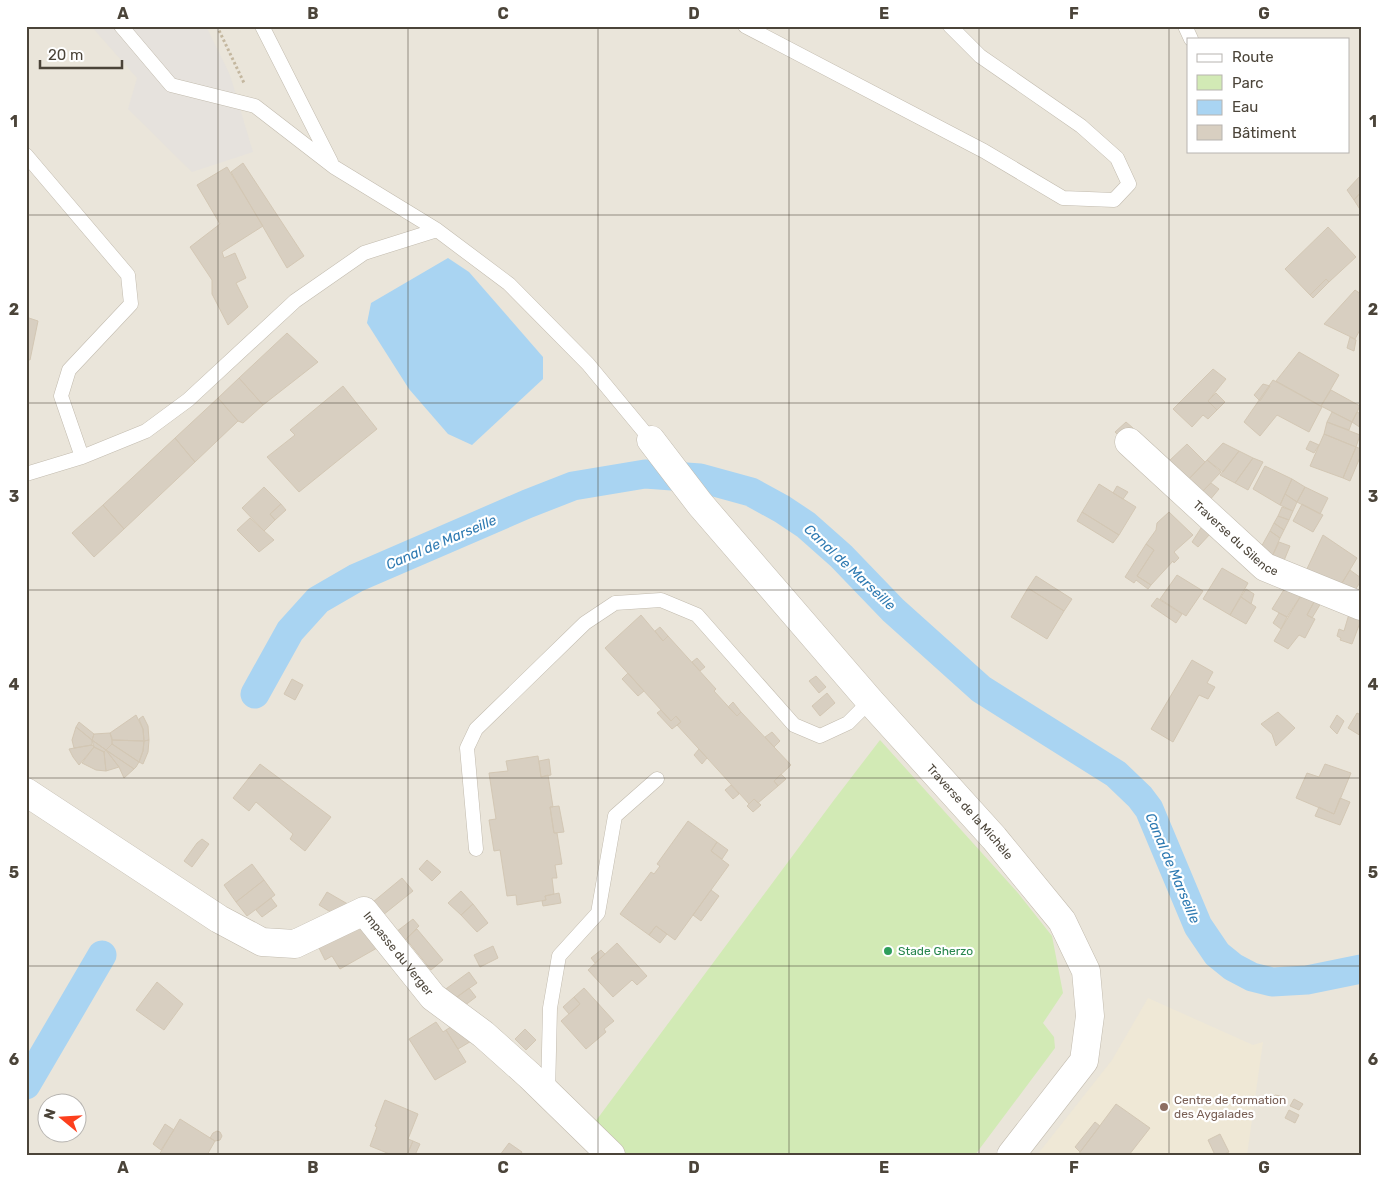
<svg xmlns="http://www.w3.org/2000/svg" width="1387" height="1181" font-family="Rubik,sans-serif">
<rect width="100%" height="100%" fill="#f6f3ec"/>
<path fill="#eae5da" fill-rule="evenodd" d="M26,26H1361V1155H26ZM1188,39H1348V151H1188ZM48,1104H78V1134H48Z"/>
<path fill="#e6e2dd" d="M91,26H206L230,75L253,152L192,172L128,109L137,78Z"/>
<path fill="#efe8d6" d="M1148,998L1253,1045L1263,1042L1247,1155H1037L1112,1060Z"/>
<path fill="#d2eab5" d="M880,740L1018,893L1052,936L1063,993L1043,1023L1054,1037L1055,1048L975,1155H622L592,1126L834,800Z"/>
<path fill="#a9d4f2" d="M448,258L469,272L543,357V379L472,445L448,434L409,389L367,323L371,303Z"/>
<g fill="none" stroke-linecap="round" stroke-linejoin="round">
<path stroke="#a9d4f2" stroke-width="29" d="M255,694L290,631L318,600L356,578L527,504L573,486L645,474L700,478L751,492L782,509L806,525L841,556L893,610L981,689L1116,774L1140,797L1149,809L1198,926L1217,954L1233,967L1252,977L1272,982L1307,980L1361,969
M26,1085L102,955"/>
</g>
<path fill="#d8cfc1" stroke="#d3c7b4" d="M243,163L304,256L287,268L231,172Z
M227,167L263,226L222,252L224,258L235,253L246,278L236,283L248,307L228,325L212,294V280L190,247L220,224L197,185Z
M1361,175V192L1354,200L1347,190Z
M1361,192V211L1354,200Z
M1328,227L1356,257L1329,282L1326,279L1310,295L1285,269Z
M1326,279L1329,282L1313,298L1310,295Z
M1355,290L1361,294V328L1355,339L1324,324Z
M26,317L38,321L30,360L26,359Z
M287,333L318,362L263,405L239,378Z
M1350,337L1356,340L1354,351L1347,348Z
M1299,352L1339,375L1321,406L1276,381Z
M1213,369L1226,379L1208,401L1217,410L1208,419L1203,415L1192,427L1173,409Z
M239,378L263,405L243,423L238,421L218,398Z
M1273,380L1322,407L1309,432L1277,415L1260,436L1244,422Z
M1263,384L1270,386L1260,401L1254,395Z
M343,386L377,429L299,492L267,457L295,435L290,430Z
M1331,390L1360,406L1352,422L1321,406Z
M1216,393L1225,402L1217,410L1208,401Z
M218,398L238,421L195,462L175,438Z
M1332,412L1352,422L1349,430L1327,422Z
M1357,412L1361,414V428L1352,422Z
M1126,422L1133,428L1122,439L1115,432Z
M1327,422L1360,435L1356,447L1324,434Z
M1324,434L1356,447L1343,478L1310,466Z
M175,438L195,462L124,529L103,505Z
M1310,441L1319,445L1314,453L1306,449Z
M1223,443L1239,451L1223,472L1207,460Z
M1187,444L1205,462L1188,480L1169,461Z
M1356,447L1361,449V455L1350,481L1343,478Z
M1239,451L1253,458L1235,483L1220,475Z
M1253,458L1263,462L1248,490L1235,483Z
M1207,460L1221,472L1201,493L1188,480Z
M1265,466L1292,479L1280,505L1253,489Z
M1292,479L1305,487L1297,502L1285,494Z
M1211,483L1219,489L1209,501L1201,493Z
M1099,484L1136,507L1119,535L1082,512Z
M1117,486L1128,492L1123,499L1113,493Z
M264,487L281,504L270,514L275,520L264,531L242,508Z
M1305,487L1328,498L1320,514L1297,502Z
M1285,494L1297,502L1293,511L1280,505Z
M281,504L286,510L275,520L270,514Z
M1302,504L1323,515L1313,532L1293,521Z
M103,505L124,529L94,557L72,533Z
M1282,507L1293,511L1289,520L1278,516Z
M1082,512L1119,535L1113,543L1077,521Z
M1169,512L1193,535L1174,552L1179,558L1174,563L1173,561L1151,585L1137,576L1154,550L1146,544L1156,530L1157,523Z
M1278,516L1289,520L1284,530L1274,523Z
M250,518L274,540L259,552L237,530Z
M1274,523L1284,530L1280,538L1270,531Z
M1203,525L1211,533L1198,547L1192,542Z
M1270,531L1280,538L1271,559L1260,549Z
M1323,535L1357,558L1339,588L1305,573Z
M1279,542L1290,546L1283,563L1271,559Z
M1146,544L1154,550L1137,576L1151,585L1148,589L1136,580L1134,583L1125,577Z
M1222,568L1248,583L1230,615L1203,599Z
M1350,570L1361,578V581L1353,593L1339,588Z
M1177,575L1203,591L1186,616L1160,599Z
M1036,576L1072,599L1064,611L1028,588Z
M1028,588L1064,611L1047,639L1011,617Z
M1285,588L1302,594L1287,617L1272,609Z
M1246,589L1254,594L1251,604L1241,597Z
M1302,594L1315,600L1307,615L1315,619L1305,638L1299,635L1288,649L1274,641Z
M1241,597L1256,607L1246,624L1230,615Z
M1157,598L1182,614L1176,623L1151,606Z
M1315,600L1321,603L1312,618L1307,615Z
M1279,613L1287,617L1281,629L1273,623Z
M1349,614L1361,620L1352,644L1340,640L1341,638L1337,636L1339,629L1344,631Z
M641,615L663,641L668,636L716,689L714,691L737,716L741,712L791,765L774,781L778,786L758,803L754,799L749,804L677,725L681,722L676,716L671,721L605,648Z
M660,627L668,636L663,641L655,631Z
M697,658L705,667L700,671L692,662Z
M1192,660L1213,672L1207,683L1215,687L1208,699L1199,695L1173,742L1151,729Z
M628,673L644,691L638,696L622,679Z
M816,676L826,687L819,693L809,681Z
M292,679L303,685L295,700L284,694Z
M827,693L835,703L820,716L812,706Z
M733,702L741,712L737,716L728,707Z
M661,710L671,721L676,716L681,722L672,729L657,713Z
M1278,712L1295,728L1276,746L1272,734L1261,724Z
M1357,713L1361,715V736L1348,728Z
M136,715L143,729L144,741L112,740L110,733Z
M1337,715L1344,721L1337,734L1330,727Z
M143,716L148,726L149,740L144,741L143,729L139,719Z
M79,722L94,734L92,740L76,727Z
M76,727L92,740V745L74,748L72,740Z
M772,732L780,741L774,747L765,737Z
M110,733L112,738V744L106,750L92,740L94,734Z
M92,740L106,750L104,752L94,747Z
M112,740L144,741L143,751L139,762L112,744Z
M149,740L148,752L143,764L139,762L143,751L144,741Z
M112,744L139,762L136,767L134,769L106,750Z
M92,745L94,747L79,765L73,757L69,749Z
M94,747L104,752L106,771L96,770L82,763Z
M699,749L707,758L702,764L694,755Z
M106,750L134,769L124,778L119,767Z
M106,750L119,767L106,771L104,752Z
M538,756L541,777L548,775L553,807H550L554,833H557L562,864L555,865L557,878H552L554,894L545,896L546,900L517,905L516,895L507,896L500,850L494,851L489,820L496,819L489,773L508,771L506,761Z
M549,759L551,775L541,777L539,761Z
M260,764L331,817L305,851L290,839L293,834L256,802L249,811L233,798Z
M1325,764L1351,773L1334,814L1296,798L1307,773L1319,777Z
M781,774L786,779L778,786L774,781Z
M731,785L739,794L733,799L725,790Z
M1340,798L1350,802L1340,825L1315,816L1319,807L1334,814Z
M754,799L761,805L753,812L747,806Z
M559,806L564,832L554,833L550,807Z
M688,821L717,842L711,851L729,865L675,940L656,926L649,935L620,914L651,872L654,874L660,866L657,864Z
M202,839L209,844L192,867L184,861L197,843Z
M717,842L728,850L722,859L711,851Z
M427,860L441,872L432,881L419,869Z
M252,864L264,880L236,902L224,885Z
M402,878L413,891L383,915L373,902Z
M264,880L275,895L247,916L236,902Z
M711,890L719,896L701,921L693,915Z
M461,891L473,904L461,915L448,903Z
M327,892L358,910L342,919L319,905Z
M559,893L561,903L543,906L542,901L546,900L545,896Z
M271,898L277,906L262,917L256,910Z
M473,904L488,923L477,932L461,915Z
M413,919L419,926L404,941L396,932Z
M357,925L377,948L340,969L332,956L325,960L318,946Z
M656,926L667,934L660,943L649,935Z
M417,929L443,960L431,970L406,939Z
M617,943L647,976L637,985L632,980L613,997L588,970Z
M493,946L498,958L480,967L474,955Z
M601,950L605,954L595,963L591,958Z
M469,972L477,983L451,1001L443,991Z
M157,982L183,1004L164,1030L136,1010Z
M469,988L476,997L460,1009L453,1000Z
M584,988L614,1021L604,1029L606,1032L586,1049L561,1021L580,1004L574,997Z
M574,997L580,1004L569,1014L563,1007Z
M436,1022L443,1032L446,1030L466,1062L435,1080L409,1039Z
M452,1026L473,1040L458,1049L446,1030Z
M525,1029L536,1040L526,1050L515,1039Z
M1275,1095L1286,1097L1284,1105L1273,1102Z
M1294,1099L1303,1104L1299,1110L1290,1106Z
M385,1100L418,1114L408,1139L413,1141L407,1155H392L370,1146L377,1127L375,1126Z
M1116,1104L1150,1128L1129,1155H1078Z
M1289,1110L1299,1115L1295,1123L1285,1118Z
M180,1119L215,1141L207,1155H159Z
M1095,1122L1100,1126L1080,1152L1075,1147Z
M165,1124L174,1130L161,1150L153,1144Z
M217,1131L220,1132L222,1136L220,1140L215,1141L210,1138L213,1133Z
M1220,1134L1229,1152L1222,1155H1215L1208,1140Z
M413,1141L420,1144L415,1155H407Z
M509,1143L522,1152L520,1155H500Z"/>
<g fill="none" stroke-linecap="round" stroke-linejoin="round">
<g stroke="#c2bbae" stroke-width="15">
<path id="lane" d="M121,26L171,85L255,106L334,167L437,230L509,284L588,364L651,440
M262,26L331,162
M745,26L984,151L1063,198L1114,200L1129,184L1117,158L1081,126L980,56L950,26
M1185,26L1191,39
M26,155L128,275L131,304L69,370L61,396L82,457
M26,474L82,457L146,431L188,400L295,301L364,253L437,230
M476,849L467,748L476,729L585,623L615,603L661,600L697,615L794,725L820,736L848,723L870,701
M548,1093L550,1008L559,956L598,913L615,816L657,779"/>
</g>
<g stroke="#c2bbae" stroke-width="29">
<g id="street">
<path id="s1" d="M651,440L700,504L870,701L994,838L1062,921L1086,971L1090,1016L1084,1061L1011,1155"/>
<path id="s2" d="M1129,442L1265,567L1361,606"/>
<path id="s3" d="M26,792L219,919L262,942L295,944L364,911L433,997L483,1034L530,1076L611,1155"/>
</g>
</g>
<path stroke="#c4b79f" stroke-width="3" stroke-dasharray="2.5 2.5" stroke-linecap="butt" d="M217,26L244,83"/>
<use href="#lane" stroke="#fff" stroke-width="14"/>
<use href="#street" stroke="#fff" stroke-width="28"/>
</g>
<path fill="none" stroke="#4b4439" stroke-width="1" stroke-opacity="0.55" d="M218,26V1155M408,26V1155M598,26V1155M789,26V1155M979,26V1155M1169,26V1155M26,215H1361M26,403H1361M26,590H1361M26,778H1361M26,966H1361"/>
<circle fill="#2e9e5b" stroke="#fff" stroke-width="2" cx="888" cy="951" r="5"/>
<circle fill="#8d6e63" stroke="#fff" stroke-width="2" cx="1164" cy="1107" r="5"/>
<g text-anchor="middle" stroke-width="4.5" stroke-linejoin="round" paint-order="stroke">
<g font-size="12" fill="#4b4439" stroke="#fff">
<text dy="4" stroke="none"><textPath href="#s2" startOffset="144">Traverse du Silence</textPath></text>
<text dy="4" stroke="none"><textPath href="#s1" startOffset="490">Traverse de la Michèle</textPath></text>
<text dy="4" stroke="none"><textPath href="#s3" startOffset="444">Impasse du Verger</textPath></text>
</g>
<g font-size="12" fill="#27864d" stroke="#fff" text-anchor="start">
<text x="898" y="955">Stade Gherzo</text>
</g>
<g font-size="12" fill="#785e54" stroke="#fff" text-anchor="start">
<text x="1174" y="1104">Centre de formation<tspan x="1174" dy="14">des Aygalades</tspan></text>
</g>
<g font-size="14" font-style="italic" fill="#2e7ab2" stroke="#fff">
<text transform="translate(441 542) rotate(-23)" y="5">Canal de Marseille</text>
<text transform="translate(850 567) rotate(43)" y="5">Canal de Marseille</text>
<text transform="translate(1173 868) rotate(67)" y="5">Canal de Marseille</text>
</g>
</g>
<rect width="1387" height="1181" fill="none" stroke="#ffffff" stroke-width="55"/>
<rect x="1187" y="38" width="162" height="115" fill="#ffffff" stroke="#b7b4b0"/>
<rect x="1197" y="54" width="25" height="8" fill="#ffffff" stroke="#b7b4b0"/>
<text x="1232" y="62" font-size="15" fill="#4b4439">Route</text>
<rect x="1197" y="75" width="25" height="15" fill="#d2eab5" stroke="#b7b4b0"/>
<text x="1232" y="88" font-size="15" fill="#4b4439">Parc</text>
<rect x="1197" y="100" width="25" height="15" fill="#a9d4f2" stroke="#b7b4b0"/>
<text x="1232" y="112" font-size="15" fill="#4b4439">Eau</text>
<rect x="1197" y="125" width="25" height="15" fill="#d8cfc1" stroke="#b7b4b0"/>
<text x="1232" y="138" font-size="15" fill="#4b4439">Bâtiment</text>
<g transform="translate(62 1118) rotate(288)"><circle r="24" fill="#ffffff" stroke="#b7b4b0"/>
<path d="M0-4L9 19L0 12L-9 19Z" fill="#fc3f1d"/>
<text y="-8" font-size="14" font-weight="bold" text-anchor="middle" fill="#4b4439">N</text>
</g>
<path d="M40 60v8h82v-8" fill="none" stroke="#4b4439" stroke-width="2.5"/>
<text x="48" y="60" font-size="15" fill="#4b4439" stroke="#ffffff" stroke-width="4" paint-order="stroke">20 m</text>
<rect x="28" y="28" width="1332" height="1126" fill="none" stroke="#4b4439" stroke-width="2"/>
<g font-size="16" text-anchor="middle" font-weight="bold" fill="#4b4439">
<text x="123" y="19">A</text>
<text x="313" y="19">B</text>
<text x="503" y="19">C</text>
<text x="694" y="19">D</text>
<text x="884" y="19">E</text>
<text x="1074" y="19">F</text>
<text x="1264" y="19">G</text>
<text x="14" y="127">1</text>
<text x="1373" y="127">1</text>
<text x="14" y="315">2</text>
<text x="1373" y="315">2</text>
<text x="14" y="502">3</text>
<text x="1373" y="502">3</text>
<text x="14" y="690">4</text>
<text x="1373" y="690">4</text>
<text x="14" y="878">5</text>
<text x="1373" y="878">5</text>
<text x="14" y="1065">6</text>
<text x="1373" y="1065">6</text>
<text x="123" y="1173">A</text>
<text x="313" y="1173">B</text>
<text x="503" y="1173">C</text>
<text x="694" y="1173">D</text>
<text x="884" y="1173">E</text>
<text x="1074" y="1173">F</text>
<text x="1264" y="1173">G</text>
</g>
</svg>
